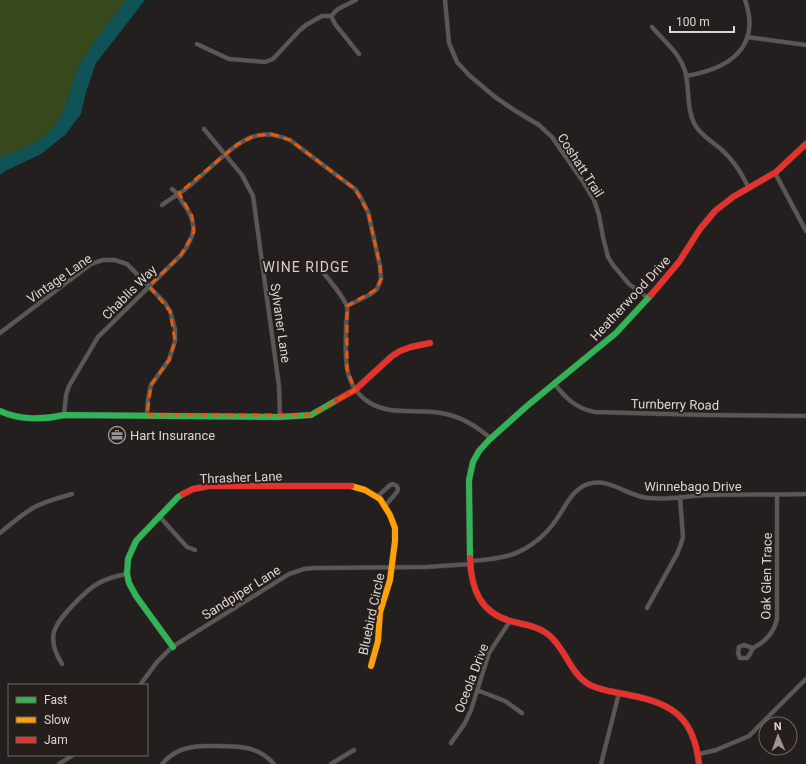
<svg xmlns="http://www.w3.org/2000/svg" width="806" height="764" font-family="Roboto,sans-serif">
<rect width="100%" height="100%" fill="#231f1e"/>
<path fill="#37491b" d="M0,0H126C110,21 93,42 80,64C74,74 72,88 68,99C56,135 34,145 0,157Z"/>
<path fill="#105356" d="M126,0H145L96,63L86,92L81,114L65,135L41,154L5,171L0,175V157C34,145 56,135 68,99C72,88 74,74 80,64C93,42 110,21 126,0Z"/>
<g fill="none" stroke-linecap="round" stroke-linejoin="round">
<g stroke="#3d3a39" stroke-width="5">
<path id="street" d="M445,0L449,43L457,62L469,75L495,97L514,110L539,125L552,137L582,180L594,200L599,215L603,237L608,257L613,265L629,284L648,298
M331,16L335,24L359,54
M652,27C664,41 679,52 685,71C690,89 686,109 695,125C702,137 715,143 724,152C735,162 742,175 749,188
M747,37L806,45
M197,44L229,59L265,62L273,59L299,31L306,25L322,16H331L338,9L356,0
M686,76C728,69 762,48 745,0
M204,129L242,175L253,196L279,386L280,417
M775,173L806,231
M162,205C170,199 179,194 187,188C204,175 233,143 252,137C265,132 278,135 290,140L355,189L360,196L368,212L380,266L381,279L377,289L371,294L347,306
M321,270C327,277 345,299 347,307C348,313 346,320 346,326C346,349 342,378 360,395C382,418 413,408 441,413C460,416 475,425 489,437
M0,333L91,264L103,260H115L127,264L165,303L170,311L175,329V341L169,360L151,385L148,399L147,415
M554,383C565,398 577,409 595,412L705,415L806,416
M64,415L66,395L69,386L98,337L181,255C196,236 198,223 183,203C178,196 180,194 172,189
M377,497L390,485L393,484L397,486L398,489L397,492L385,506
M159,516L187,547L195,550
M0,533C11,524 21,515 33,508C45,501 59,498 72,494
M470,561C479,560 488,560 497,558C522,555 545,538 558,517C566,505 573,489 588,484C611,477 627,497 649,498C668,500 687,496 706,495C739,494 773,495 806,494
M647,608L677,554L681,544L683,537L680,497
M744,645L753,648L750,654L747,658H740L738,653L739,647Z
M753,648C765,642 774,633 777,619V495
M62,664C45,637 54,625 74,604C91,586 102,578 127,574
M140,685L157,662L172,647L289,574L304,569L315,568L426,567L471,564
M477,690L505,701L522,713
M451,743L465,723L471,710L489,653L510,621
M699,754L716,750L749,736L806,679
M59,764L73,755
M162,764C169,756 178,750 188,748C198,745 207,746 217,746C238,746 259,746 274,764
M331,764L354,750
M601,764L619,693"/>
</g>
<g stroke="#3d3a39" stroke-width="7">
<path id="fast" d="M0,411C18,420 44,420 64,415L280,417L311,415L337,400
M470,558L469,480L473,462L479,451L489,440L527,406L616,333L651,295
M173,647L136,596L129,583L127,574L128,559L136,541L178,497L183,494"/>
</g>
<g stroke="#3d3a39" stroke-width="7">
<path id="slow" d="M351,486L365,490L380,499L390,515L395,528V541L390,580L380,612L378,641L371,666"/>
</g>
<g stroke="#3d3a39" stroke-width="7">
<path id="jam" d="M651,295L679,262L700,229L715,211L733,197L776,172L806,144
M337,400L355,390L392,356L400,351L411,347L430,343
M183,494L193,489L209,486H351
M470,558C471,589 480,614 514,622C527,625 540,627 550,636C566,650 571,675 590,685C602,691 616,692 629,695C673,703 694,718 699,764"/>
</g>
<use href="#street" stroke="#5a5756" stroke-width="4"/>
<use href="#fast" stroke="#30b455" stroke-width="6"/>
<use href="#slow" stroke="#ff9f0a" stroke-width="6"/>
<use href="#jam" stroke="#e5322d" stroke-width="6"/>
</g>
<path fill="none" stroke="#e8590c" stroke-width="3" stroke-dasharray="8 5" stroke-linejoin="round" d="M271,134L290,140L355,189L368,212L380,266L381,279L377,289L347,306V369L355,390L311,415H147L151,385L169,360L175,341L170,311L149,286L181,255L194,232L192,216L179,193L238,144L254,136Z"/>
<defs>
<g id="office-ring" transform="scale(0.9)"><circle r="9.5" fill="#261e1b" stroke="#9b9694" stroke-width="1.5"/><path d="M-6-3h4V-5.5h4V-3h4V5H-6ZM-1-4.5V-3h2v-1.5ZM-6 0V1H6V0Z" fill="#9b9694"/></g>
</defs>
<g fill-rule="evenodd">
<use href="#office-ring" x="117" y="435"/>
</g>
<g text-anchor="middle" stroke-width="4" stroke-linejoin="round" paint-order="stroke">
<g font-size="13" fill="#dbd6d4" stroke="#261e1b">
<text transform="translate(581 165) rotate(57)" y="5">Coshatt Trail</text>
<text transform="translate(59 278) rotate(-35)" y="5">Vintage Lane</text>
<text transform="translate(129 292) rotate(-45)" y="5">Chablis Way</text>
<text transform="translate(630 298) rotate(-47)" y="5">Heatherwood Drive</text>
<text transform="translate(281 323) rotate(82)" y="5">Sylvaner Lane</text>
<text transform="translate(675 404) rotate(1)" y="5">Turnberry Road</text>
<text transform="translate(241 477) rotate(-2)" y="5">Thrasher Lane</text>
<text x="693" y="491">Winnebago Drive</text>
<text transform="translate(766 576) rotate(-89)" y="5">Oak Glen Trace</text>
<text transform="translate(241 592) rotate(-32)" y="5">Sandpiper Lane</text>
<text transform="translate(371 614) rotate(-78)" y="5">Bluebird Circle</text>
<text transform="translate(471 678) rotate(-69)" y="5">Oceola Drive</text>
</g>
<g font-size="13" fill="#dbd6d4" stroke="#261e1b" text-anchor="start">
<text x="130" y="440">Hart Insurance</text>
</g>
<g font-size="14" letter-spacing="1" fill="#d8cec9" stroke="#261e1b">
<text x="306" y="272">WINE RIDGE</text>
</g>
</g>
<rect x="8" y="684" width="140" height="72" fill="#261e1b" stroke="#6e6865"/>
<rect x="16" y="697" width="20" height="6" fill="#30b455" stroke="#6e6865"/>
<text x="44" y="704" font-size="12" fill="#dbd6d4">Fast</text>
<rect x="16" y="717" width="20" height="6" fill="#ff9f0a" stroke="#6e6865"/>
<text x="44" y="724" font-size="12" fill="#dbd6d4">Slow</text>
<rect x="16" y="737" width="20" height="6" fill="#e5322d" stroke="#6e6865"/>
<text x="44" y="744" font-size="12" fill="#dbd6d4">Jam</text>
<g transform="translate(778 736) rotate(358)"><circle r="19" fill="#261e1b" stroke="#6e6865"/>
<path d="M0-3L7 15L0 10L-7 15Z" fill="#9b9694"/>
<text y="-6" font-size="11" font-weight="bold" text-anchor="middle" fill="#dbd6d4">N</text>
</g>
<path d="M670 26v6h64v-6" fill="none" stroke="#dbd6d4" stroke-width="2"/>
<text x="676" y="26" font-size="12" fill="#dbd6d4" stroke="#261e1b" stroke-width="3" paint-order="stroke">100 m</text>
</svg>
